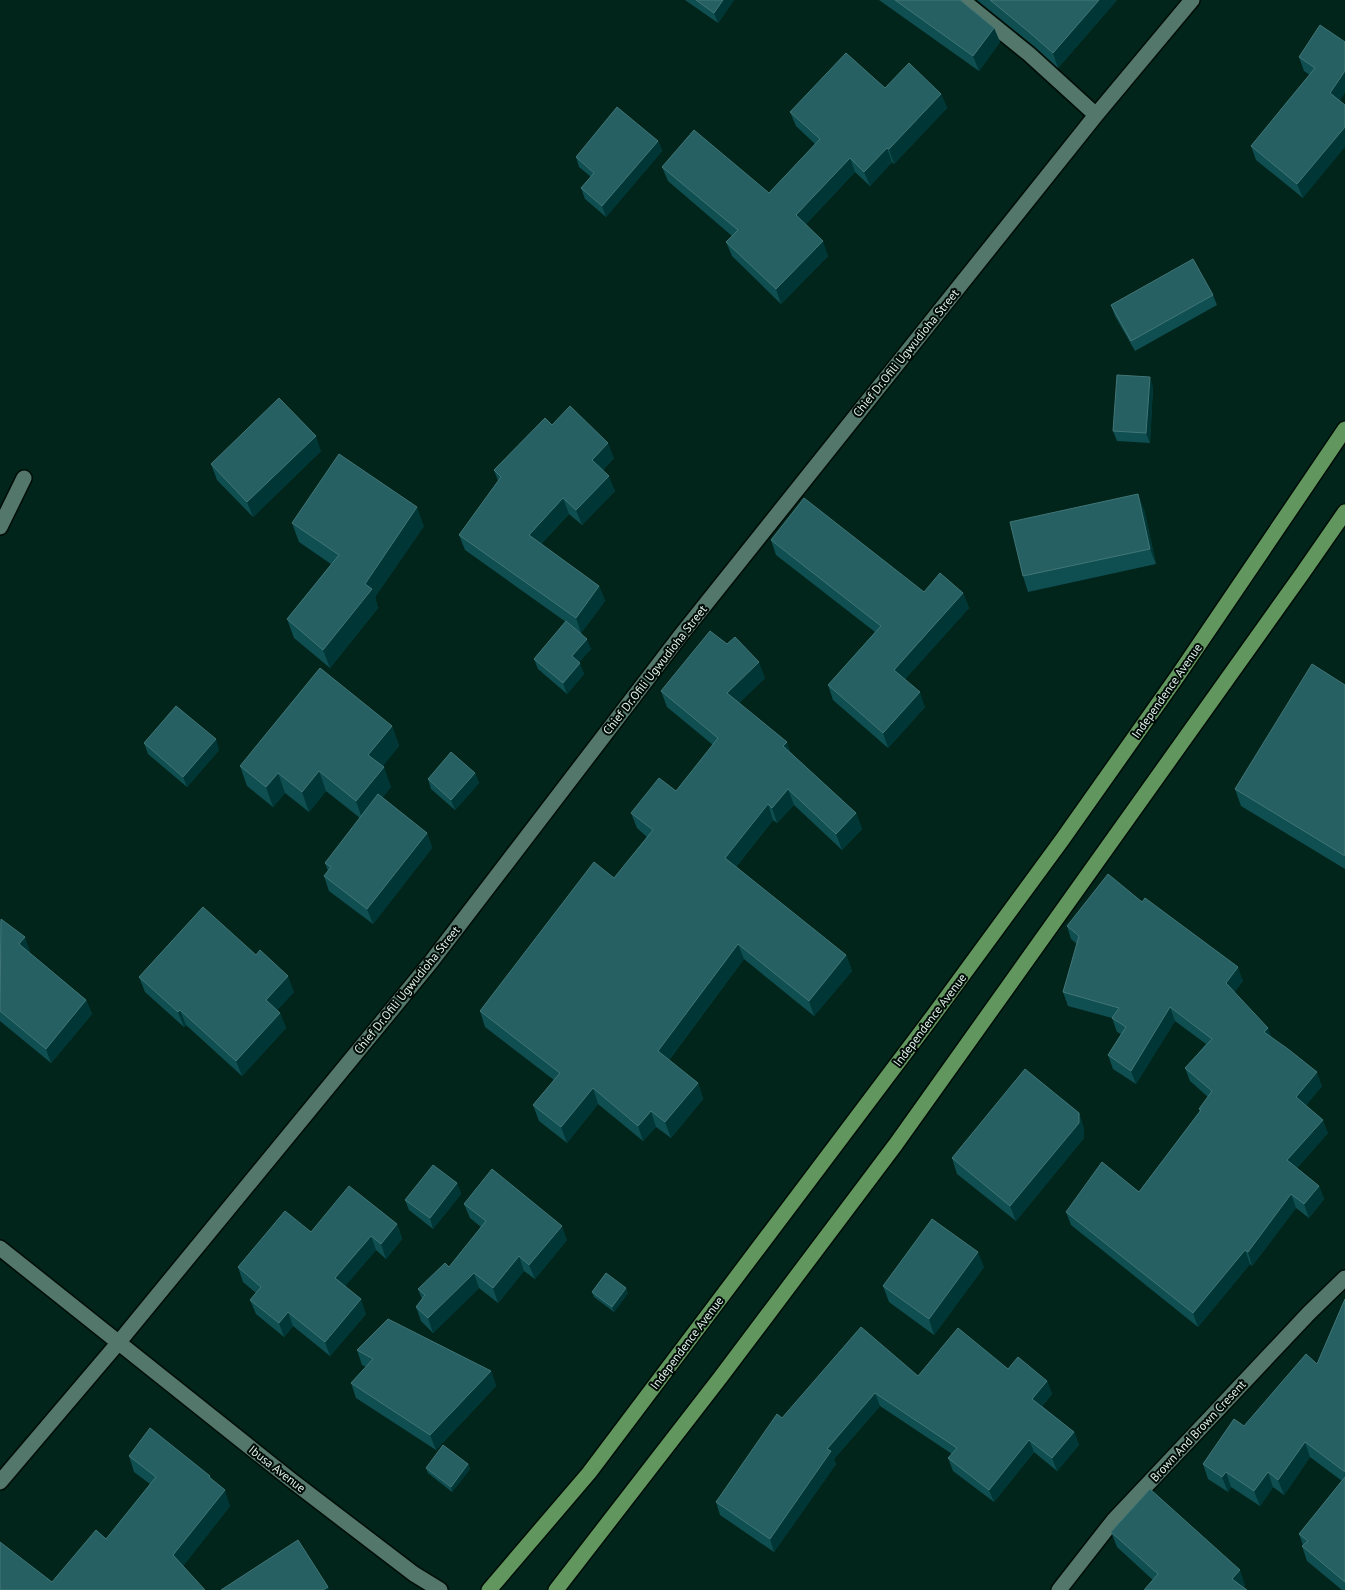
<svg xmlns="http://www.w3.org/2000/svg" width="1345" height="1590" font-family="'PT Sans',sans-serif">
<rect width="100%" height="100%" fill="#01251b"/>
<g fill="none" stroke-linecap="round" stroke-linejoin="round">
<g stroke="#000d07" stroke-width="18">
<path id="street" d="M962,0L1029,54L1096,115
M0,527L24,478
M0,1248L291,1480L414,1574L440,1590
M0,1482L119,1342L431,962L681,635L1096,115L1192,0
M1059,1590L1113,1521L1309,1313L1345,1278"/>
</g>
<g stroke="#000d07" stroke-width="18">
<path id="primary" d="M489,1590L589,1473L933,1016L1062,840L1177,677L1345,429
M556,1590L720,1378L896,1144L1302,574L1345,512"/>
</g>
<use href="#street" stroke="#53776a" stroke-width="15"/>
<use href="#primary" stroke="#61975e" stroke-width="15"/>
</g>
<path fill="#0f4e51" d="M685,0H734L718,23Z
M879,0H960L994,28L1000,42L979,71Z
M977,0H1117L1058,68L1035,47Z
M1345,42V92L1340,100L1303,198L1256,160L1251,146L1310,75L1304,71L1299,57Z
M885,88L941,94L947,108L894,164L892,162L870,186L855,172L806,224L828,256L781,304L732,256L726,242L732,236L668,181L662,167L769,193L815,144L796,126L790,112Z
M658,141L662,151L606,217L585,199L581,188L591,177L579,167L576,157Z
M1213,295L1217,305L1135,351L1115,316L1111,305Z
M1153,387L1150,443L1117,441L1113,431Z
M552,425L614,458L603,470L615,491L582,525L569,514L541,544L599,586L605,601L581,633L591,649L579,662L584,674L567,694L538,669L534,659L566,622L465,550L459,535L498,481L494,470Z
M321,451L253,517L217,480L211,464Z
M1144,509L1156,564L1028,592L1023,576Z
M292,523L424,526L375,597L378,608L330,668L294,638L287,619L331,564L299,542Z
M771,540L924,592L963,593L969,608L905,679L925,707L888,748L833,700L828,685L875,632L776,555Z
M765,678L739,703L791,753L856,813L862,829L842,850L794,805L777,823L773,820L736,867L846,955L852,971L814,1016L744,959L669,1060L698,1083L703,1099L671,1138L656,1127L643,1141L598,1104L567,1143L539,1121L533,1105L554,1080L485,1027L480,1011L614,878L647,837L637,828L631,813L676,791L713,745L667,707L661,691Z
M1345,685V869L1241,806L1235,789Z
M392,726L399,746L382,766L391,787L382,798L427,833L432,848L373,924L329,891L324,876L328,871L325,863L360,818L326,791L309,812L285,793L273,807L247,786L240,766Z
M144,743L219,750L187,787L148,754Z
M475,773L479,783L455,810L431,789L428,779Z
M1142,902L1243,981L1234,992L1272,1038L1322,1086L1306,1105L1328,1133L1297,1168L1319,1186L1324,1199L1309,1218L1296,1208L1252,1266L1250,1264L1198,1327L1071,1225L1066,1212L1139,1192L1200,1111L1199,1109L1208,1097L1190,1081L1185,1068L1206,1044L1175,1021L1136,1084L1113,1069L1108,1055L1121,1034L1117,1032L1112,1018L1068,1006L1063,992L1077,944L1071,939L1067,926Z
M0,920L30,951L29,952L86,1000L92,1014L51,1063L0,1021Z
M139,977L294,992L277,1010L280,1013L286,1028L242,1076L186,1025L184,1027L145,992Z
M1079,1113L1084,1129V1138L1016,1221L957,1174L952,1158Z
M457,1183L461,1194L433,1229L409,1210L405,1200Z
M464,1204L567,1240L535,1279L524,1271L498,1303L479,1288L433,1333L421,1321L416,1307L422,1299L418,1289L449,1267L481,1227L470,1218Z
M397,1224L402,1239L386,1259L376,1250L345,1286L366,1314L330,1356L293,1326L284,1337L256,1314L250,1300L256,1293L243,1282L238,1267L311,1232Z
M984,1267L934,1335L889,1302L883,1286Z
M592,1292L628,1293L614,1312L594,1297Z
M1345,1299V1590H1342L1307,1561L1302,1546L1303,1545L1299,1534L1342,1481L1310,1457L1284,1495L1273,1487L1260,1506L1231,1487L1228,1492L1208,1479L1203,1464L1244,1426L1317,1364Z
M357,1350L491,1371L496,1386L436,1450L356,1398L351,1383L366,1367L362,1365Z
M1008,1369L1047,1381L1052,1394L1042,1406L1074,1432L1079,1445L1057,1471L1034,1452L994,1502L953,1471L948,1458L952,1454L880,1406L834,1459L836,1464L774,1552L720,1515L716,1502L782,1418L918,1376Z
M129,1456L211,1478L230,1506L183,1566L52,1582L106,1539L150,1484L134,1472Z
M468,1464L470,1469L452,1492L428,1473L426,1468Z
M1111,1532L1245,1585L1243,1588L1153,1580L1117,1547Z"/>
<path fill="#003635" d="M723,0H734L718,23L714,13Z
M1099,0H1117L1058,68L1053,53Z
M994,28L1000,42L979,71L973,56Z
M1345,71V92L1335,107L1330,93Z
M941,94L947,108L894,164L889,149Z
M1345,127V147L1303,198L1297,184Z
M658,141L662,151L606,217L602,206Z
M887,148L892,162L870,186L864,172Z
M850,158L855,172L801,229L796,215Z
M823,241L828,256L781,304L776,289Z
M1150,377L1153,387L1150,443L1146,433Z
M316,436L321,451L253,517L247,502Z
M608,443L614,458L598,475L592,460Z
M609,476L615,491L582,525L576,510Z
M1138,494L1144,509L1156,564L1150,549Z
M563,498L569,514L534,551L529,535Z
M417,507L424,526L375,597L378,608L330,668L323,650L365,584Z
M599,586L605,601L581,633L576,618Z
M963,593L969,608L900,685L894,670Z
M587,639L591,649L575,667L572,656Z
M759,662L765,678L733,709L727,693Z
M580,663L584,674L567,694L563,683Z
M920,692L925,707L888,748L883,733Z
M392,726L399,746L376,775L368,755Z
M216,739L219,750L187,787L183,777Z
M787,742L792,757L783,746Z
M384,767L391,787L363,821L356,801Z
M319,771L326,791L309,812L302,792Z
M278,773L285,793L273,807L266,787Z
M475,773L479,783L455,810L451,800Z
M788,789L794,805L777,823L772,808Z
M768,804L773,820L731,873L725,858Z
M856,813L862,829L842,850L836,834Z
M427,833L432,848L373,924L367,909Z
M25,937L30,951L24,959L19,944Z
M738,944L744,959L664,1066L658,1051Z
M846,955L852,971L814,1016L809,1001Z
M1238,967L1243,981L1231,997L1226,983Z
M288,976L294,992L272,1016L266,1000Z
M86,1000L92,1014L51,1063L46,1049Z
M1170,1007L1175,1021L1136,1084L1131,1071Z
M180,1010L186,1025L184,1027L178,1012Z
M280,1013L286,1028L242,1076L236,1061Z
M1268,1028L1273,1041L1264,1032Z
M1317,1072L1322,1086L1301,1111L1296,1097Z
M698,1083L703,1099L671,1138L665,1122Z
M593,1088L598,1104L567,1143L561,1127Z
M651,1111L656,1127L643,1141L638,1126Z
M1079,1113L1084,1129V1138L1016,1221L1010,1206Z
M1323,1120L1328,1133L1292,1174L1287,1160Z
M457,1183L461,1194L433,1229L430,1218Z
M1319,1186L1324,1199L1309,1218L1304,1204Z
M1291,1194L1296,1208L1252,1266L1248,1252Z
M397,1224L402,1239L386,1259L381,1244Z
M562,1226L567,1240L535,1279L529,1265Z
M371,1236L376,1250L340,1292L335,1278Z
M1245,1250L1250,1264L1198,1327L1193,1313Z
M978,1252L984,1267L934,1335L929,1319Z
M519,1256L524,1271L498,1303L493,1288Z
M474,1273L479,1288L433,1333L428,1318Z
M626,1288L628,1293L614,1312L612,1307Z
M361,1299L366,1314L330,1356L325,1342Z
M288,1312L293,1326L284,1337L279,1323Z
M491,1371L496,1386L436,1450L430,1435Z
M1047,1381L1052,1394L1037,1411L1032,1399Z
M875,1393L880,1406L834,1459L836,1464L774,1552L770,1539L827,1449Z
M1074,1432L1079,1445L1057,1471L1052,1458Z
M1029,1440L1034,1452L994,1502L989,1490Z
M1305,1442L1310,1457L1284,1495L1278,1480Z
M468,1464L470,1469L452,1492L451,1487Z
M1226,1472L1231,1487L1228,1492L1222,1477Z
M1268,1472L1273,1487L1260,1506L1254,1491Z
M225,1490L230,1506L179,1571L173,1555Z
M1240,1570L1245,1585L1241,1590L1232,1579Z
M328,1587L330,1590H323Z"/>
<path fill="#266062" stroke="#427677" d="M696,0H723L714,13Z
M895,0H960L994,28L973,56Z
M990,0H1099L1053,53L1029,32Z
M1320,25L1345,42V71L1330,93L1345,105V127L1297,184L1251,146L1315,68L1299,57Z
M846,53L885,88L909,63L941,94L889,149L887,148L864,172L850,158L796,215L823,241L776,289L726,242L738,230L662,167L694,130L769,193L820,139L790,112Z
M617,107L658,141L602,206L581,188L594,173L576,157Z
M1193,259L1213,295L1131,341L1111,305Z
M1117,375L1150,377L1146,433L1113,431Z
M279,398L316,436L247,502L211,464Z
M570,406L608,443L592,460L609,476L576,510L563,498L529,535L599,586L576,618L459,535L501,477L494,470L545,418L552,425Z
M339,454L417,507L365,584L372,589L323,650L287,619L339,555L292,523Z
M1138,494L1150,549L1023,576L1010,522Z
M804,498L924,592L940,573L963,593L894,670L920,692L883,733L828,685L881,626L771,540Z
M566,621L587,639L572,656L580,663L563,683L534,659Z
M710,631L727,644L735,637L759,662L727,693L787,742L783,746L856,813L836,834L788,789L772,808L768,804L725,858L846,955L809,1001L738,944L658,1051L698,1083L665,1122L651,1111L638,1126L593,1088L561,1127L533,1105L560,1073L480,1011L594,862L614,878L653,830L631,813L659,778L676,791L718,738L661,691Z
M1312,664L1345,685V856L1235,789Z
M320,668L392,726L368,755L384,767L356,801L319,771L302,792L278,773L266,787L240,766Z
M176,706L216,739L183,777L144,743Z
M451,752L475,773L451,800L428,779Z
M378,794L427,833L367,909L324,876L331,867L325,863Z
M1108,874L1142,902L1145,898L1238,967L1226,983L1268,1028L1264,1032L1288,1049L1317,1072L1296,1097L1323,1120L1287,1160L1319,1186L1304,1204L1291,1194L1248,1252L1245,1250L1193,1313L1066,1212L1102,1162L1139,1192L1201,1110L1199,1109L1212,1091L1185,1068L1212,1039L1170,1007L1131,1071L1108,1055L1126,1027L1112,1018L1119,1008L1063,992L1079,936L1067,926Z
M203,907L256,955L260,950L288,976L266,1000L280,1013L236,1061L180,1010L178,1012L139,977Z
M1,919L25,937L19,944L86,1000L46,1049L0,1011Z
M1025,1069L1079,1113V1123L1010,1206L952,1158Z
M433,1165L457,1183L430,1218L405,1200Z
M492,1169L562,1226L529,1265L519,1256L493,1288L474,1273L428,1318L416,1307L425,1295L418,1289L445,1263L449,1267L486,1221L464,1204Z
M349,1186L397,1224L381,1244L371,1236L335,1278L361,1299L325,1342L288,1312L279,1323L250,1300L261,1287L238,1267L285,1211L311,1232Z
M932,1219L978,1252L929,1319L883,1286Z
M606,1273L626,1288L612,1307L592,1292Z
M1345,1299V1472L1305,1442L1278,1480L1268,1472L1254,1491L1226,1472L1222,1477L1203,1464L1234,1419L1244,1426L1306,1354L1317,1364Z
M388,1319L491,1371L430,1435L351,1383L373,1359L357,1350Z
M861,1327L918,1376L958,1328L1008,1369L1018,1357L1047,1381L1032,1399L1074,1432L1052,1458L1029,1440L989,1490L948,1458L957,1448L875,1393L827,1449L831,1451L770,1539L716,1502L777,1414L782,1418Z
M150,1428L210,1476L209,1477L225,1490L173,1555L205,1590H0V1542L52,1582L96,1530L106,1539L156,1477L129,1456Z
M443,1445L468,1464L451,1487L426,1468Z
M1345,1477V1582L1302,1546L1308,1541L1299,1534Z
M1150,1489L1240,1570L1232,1579L1247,1590H1144L1158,1574L1111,1532Z
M298,1540L328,1587L323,1590H221Z"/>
<g text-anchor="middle" stroke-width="4" stroke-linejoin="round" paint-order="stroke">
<g font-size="12" fill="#ddf0e8" stroke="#010b07">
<text transform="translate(906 353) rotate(-51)" y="4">Chief Dr.Ofili Ugwudioha Street</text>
<text transform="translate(655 670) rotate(-52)" y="4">Chief Dr.Ofili Ugwudioha Street</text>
<text transform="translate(1167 691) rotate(-55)" y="4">Independence Avenue</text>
<text transform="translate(407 990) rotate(-51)" y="4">Chief Dr.Ofili Ugwudioha Street</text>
<text transform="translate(930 1020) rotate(-53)" y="4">Independence Avenue</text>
<text transform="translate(687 1343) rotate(-53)" y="4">Independence Avenue</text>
<text transform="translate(1198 1431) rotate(-47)" y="4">Brown And Brown Cresent</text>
<text transform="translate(277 1469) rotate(38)" y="4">Ibusa Avenue</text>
</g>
</g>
</svg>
